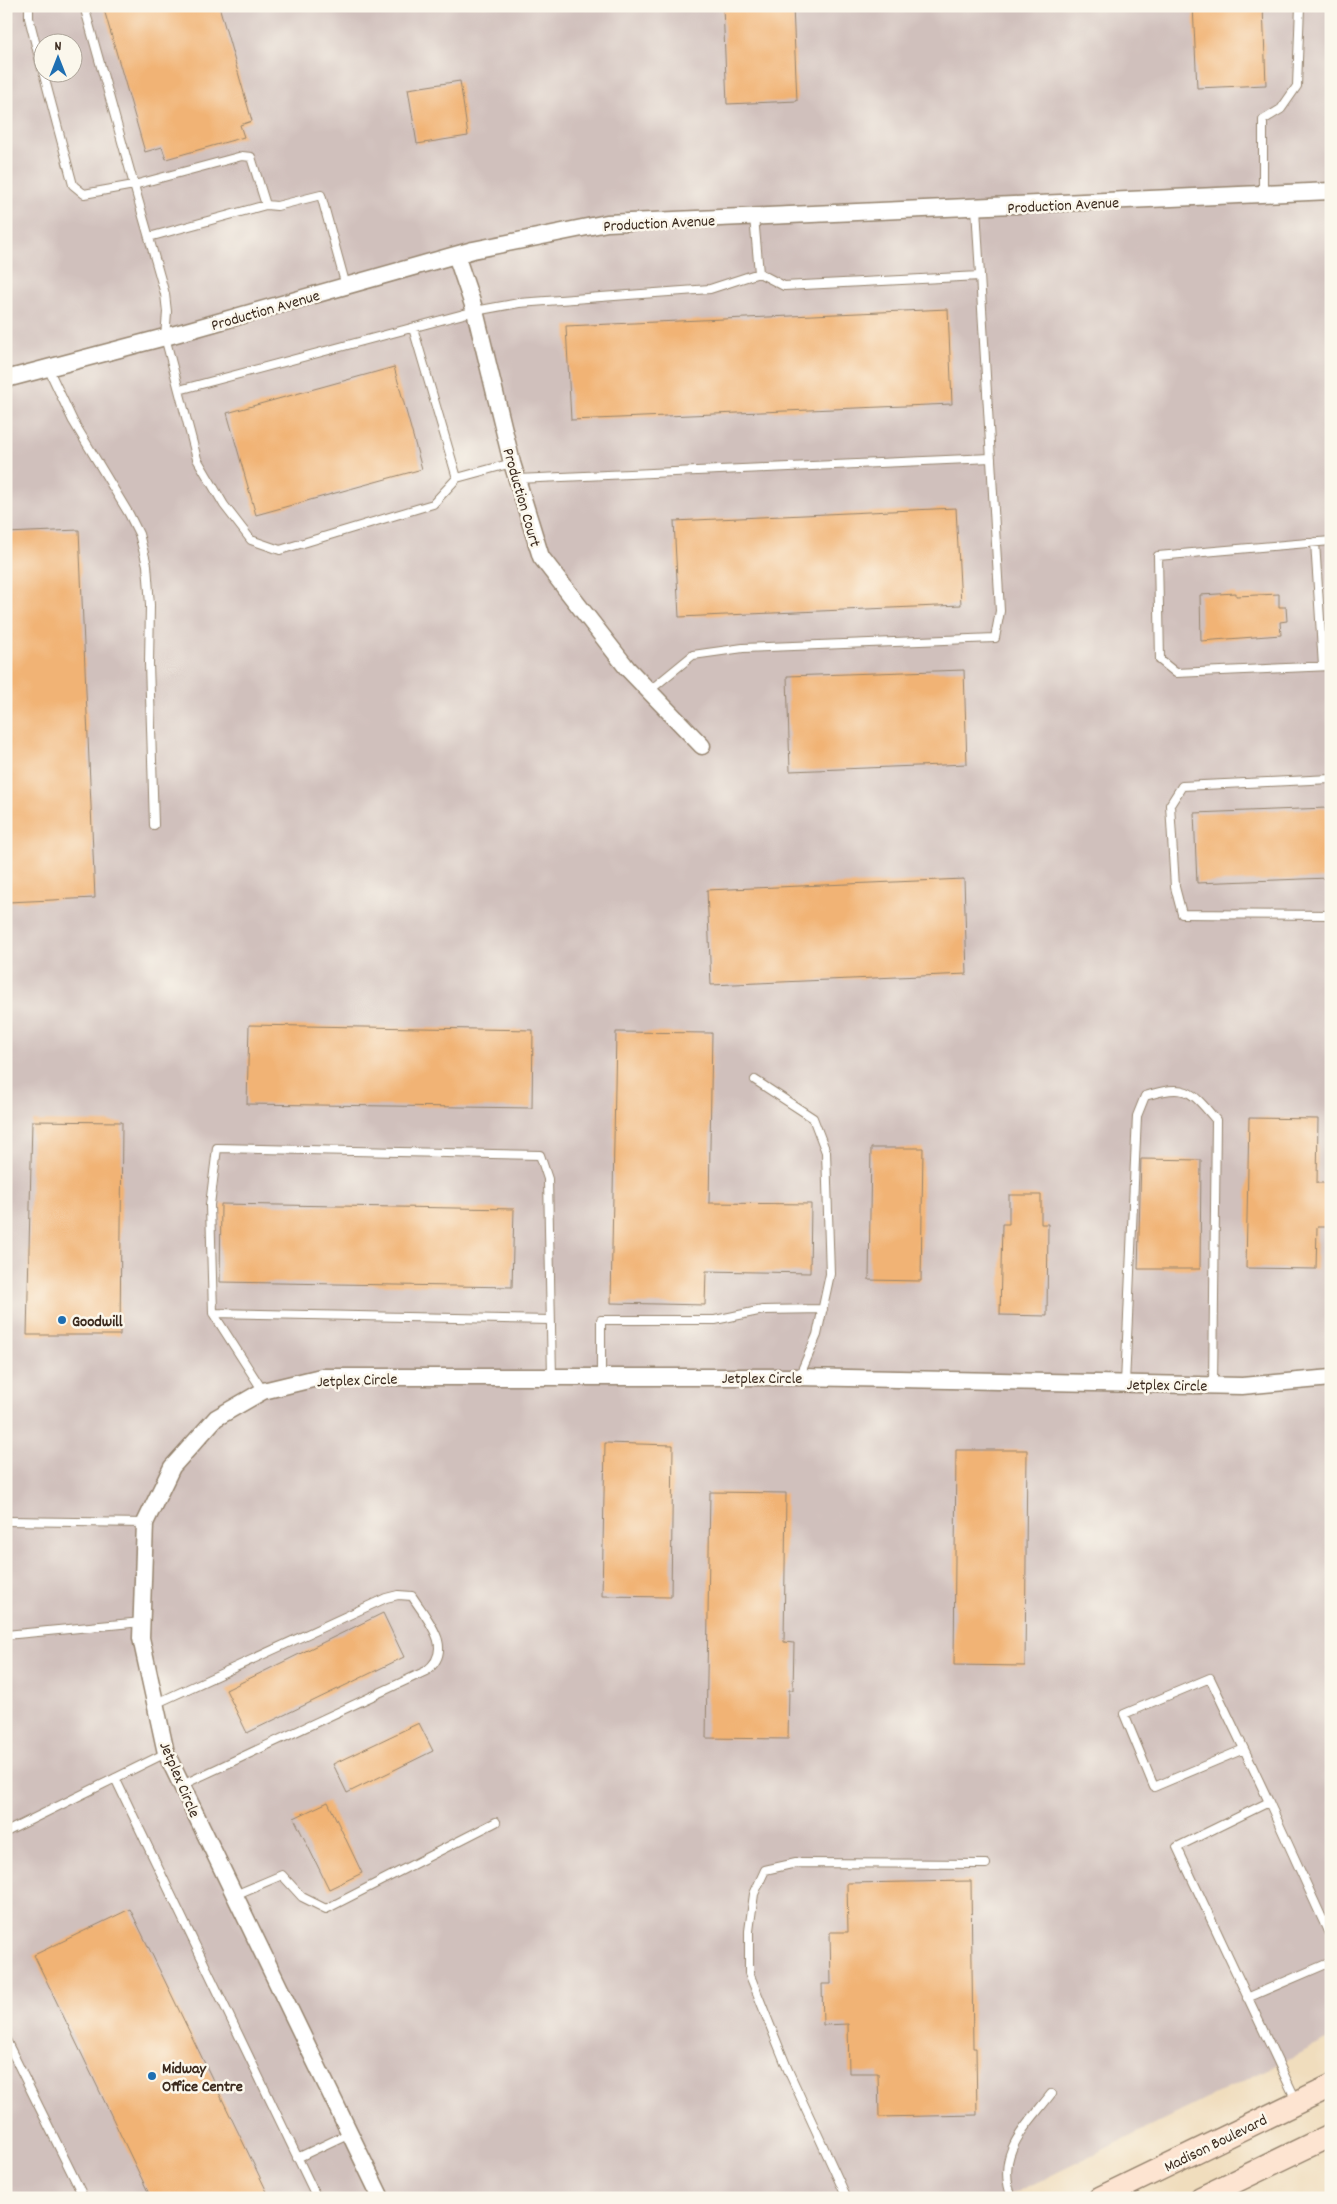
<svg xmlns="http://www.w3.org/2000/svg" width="1337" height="2204" font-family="Dekko,sans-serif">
<rect width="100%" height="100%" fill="#fbf7ec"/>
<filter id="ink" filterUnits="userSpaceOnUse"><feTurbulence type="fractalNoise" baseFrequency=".02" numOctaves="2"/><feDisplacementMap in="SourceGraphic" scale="10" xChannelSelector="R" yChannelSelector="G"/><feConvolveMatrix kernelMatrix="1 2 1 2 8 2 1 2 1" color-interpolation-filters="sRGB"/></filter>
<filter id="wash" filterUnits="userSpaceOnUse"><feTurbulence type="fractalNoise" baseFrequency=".0096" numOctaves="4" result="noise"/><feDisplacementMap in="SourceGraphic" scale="20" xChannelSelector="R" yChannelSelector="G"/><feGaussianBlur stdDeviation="1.12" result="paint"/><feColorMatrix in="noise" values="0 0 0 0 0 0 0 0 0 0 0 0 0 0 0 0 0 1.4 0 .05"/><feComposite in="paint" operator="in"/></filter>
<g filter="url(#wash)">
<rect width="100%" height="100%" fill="#f0ddbd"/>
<path fill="#d0c0bc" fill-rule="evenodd" d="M6,6H1331V2038L1005,2198H6ZM42,42H72V72H42Z"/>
<g id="blocks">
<path fill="#f1b375" d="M103,6H219L252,121L240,125L244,137L166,159L162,147L145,152Z
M723,6H793L797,101L727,104Z
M1193,6H1263L1266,85L1197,88Z
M460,81L468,136L417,144L408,89Z
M948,309L952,404L571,420L566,326Z
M394,367L422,469L256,515L227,413Z
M956,508L961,605L679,617L674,521Z
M79,530L95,898L8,902L6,533Z
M1236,593V596L1279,594V607H1286L1287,621L1280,622L1281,635L1201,641L1200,595Z
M964,670L967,764L790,771L787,676Z
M1327,808L1329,878L1197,883L1194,813Z
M964,879L967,974L711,985L707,890Z
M249,1025L533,1030L532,1108L247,1104Z
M616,1032L712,1033L709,1203L811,1204L810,1273L706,1271L705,1305L611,1303Z
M1249,1118L1318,1119L1317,1183H1331V1202L1330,1227H1317L1316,1269L1246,1268Z
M32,1121L122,1122L120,1335H27Z
M871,1148H923L921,1281L869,1280Z
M1141,1159L1201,1160L1200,1269H1138Z
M1009,1195H1041V1224H1048L1047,1316L1000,1315L1002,1224H1009Z
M221,1204L514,1209L512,1287L220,1282Z
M605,1443L673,1445L671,1597L602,1596Z
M956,1450H1027L1025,1666L954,1665Z
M710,1492L786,1493L784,1642L794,1643L793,1690H789L788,1739L706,1738Z
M383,1613L404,1657L247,1733L226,1690Z
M419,1723L433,1751L347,1793L333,1764Z
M328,1802L362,1873L329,1889L294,1818Z
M971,1881L973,2048H976L977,2115L879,2117L878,2073H849L848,2024L823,2025L822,1984H831L830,1932H848L847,1883Z
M130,1909L270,2198H151L34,1955Z"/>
</g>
</g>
<g filter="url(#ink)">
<use href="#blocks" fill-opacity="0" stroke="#96846e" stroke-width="1"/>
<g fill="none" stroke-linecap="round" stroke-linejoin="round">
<g stroke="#96846e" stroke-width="10">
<path id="lane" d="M29,6V18L42,69
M43,72L73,185L84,194L134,185L84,6
M1263,194V120L1281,109L1297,86L1300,6
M266,205L277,206L321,195L346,286
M754,217L759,273
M149,237L266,205L251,157L242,156L134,185L165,294L167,312L165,337L197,459L224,505L251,540L280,550L433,504L457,478L512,463
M413,328L457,478
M48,368L73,421L129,514L139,534L147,565L150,605L149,663L154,825
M179,390L475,311L519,303L710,289L759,273L784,286L980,276
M517,479L991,458
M1331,541L1158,556L1160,660L1176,673L1331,666
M1315,542L1323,666
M649,691L693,655L743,648L995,638L1000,611L976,208
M1331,779L1182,786L1170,805L1175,887L1182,914L1331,915
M755,1080L813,1118L826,1152L830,1274L817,1335L799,1377
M213,1313L550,1320
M601,1377V1320H715L763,1310L823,1309
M1125,1383L1137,1116L1145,1096C1186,1084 1190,1089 1216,1120L1213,1385
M263,1391L213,1313L210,1205L217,1148L540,1155L548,1179L552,1377
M6,1521L145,1523
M6,1635L142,1622
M1210,1678L1244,1749L1154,1787L1124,1714Z
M155,1704L386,1598L398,1595L412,1596C427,1620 456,1649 426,1671L182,1785
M1244,1749L1269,1802L1177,1847L1296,2100
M115,1778L317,2198
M1269,1802L1331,1938
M6,1832L166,1753
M235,1895L282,1875L302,1897L326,1909L496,1822
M1247,1998L1331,1962
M6,2040L84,2198
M297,2158L350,2133
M847,2198L788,2070L749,1973V1931L754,1894L765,1870L796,1863L986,1864
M1012,2198C995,2153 1025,2128 1051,2094"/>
</g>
<g stroke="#96846e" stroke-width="19">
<path id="street" d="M456,255L475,311L512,463L541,557L627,668L702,746
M6,379L165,337L473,250L607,223L1331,191
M381,2198L166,1753L141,1638L145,1523L172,1467L216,1418L263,1391L321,1377H799L1242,1386L1331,1378"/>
</g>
<g stroke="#96846e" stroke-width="25">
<path id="secondary" d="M1100,2198L1331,2086
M1201,2198L1331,2135"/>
</g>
<use href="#lane" stroke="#fff" stroke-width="8"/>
<use href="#street" stroke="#fff" stroke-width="16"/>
<use href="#secondary" stroke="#fde4d1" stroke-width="22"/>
</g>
</g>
<g fill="#1f6fb2" stroke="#fbf7ec" stroke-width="2">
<circle cx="62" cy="1320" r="5"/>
<circle cx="152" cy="2076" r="5"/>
</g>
<g text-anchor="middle" stroke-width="5" stroke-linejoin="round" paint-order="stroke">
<g font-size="16" fill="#3b2a1e" stroke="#fbf7ec">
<text transform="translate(1063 204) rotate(-3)" y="6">Production Avenue</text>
<text transform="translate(659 222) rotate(-3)" y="6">Production Avenue</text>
<text transform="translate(265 309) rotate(-16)" y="6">Production Avenue</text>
<text transform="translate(523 497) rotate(74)" y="6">Production Court</text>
<text x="762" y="1383">Jetplex Circle</text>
<text transform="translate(357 1379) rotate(-2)" y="6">Jetplex Circle</text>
<text transform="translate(1167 1384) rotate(1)" y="6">Jetplex Circle</text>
<text transform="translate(181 1779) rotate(67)" y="6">Jetplex Circle</text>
<text transform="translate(1215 2142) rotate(-26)" y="6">Madison Boulevard</text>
</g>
<g font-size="16" font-weight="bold" fill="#3b2a1e" stroke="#fbf7ec" text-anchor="start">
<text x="72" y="1326">Goodwill</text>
<text x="162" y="2073">Midway<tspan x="162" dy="18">Office Centre</tspan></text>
</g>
</g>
<rect width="1337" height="2204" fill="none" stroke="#fbf7ec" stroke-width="25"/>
<g transform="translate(58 58)"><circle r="24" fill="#fbf7ec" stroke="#aea59a"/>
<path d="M0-4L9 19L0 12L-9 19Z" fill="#1f6fb2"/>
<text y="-8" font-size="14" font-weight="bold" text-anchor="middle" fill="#3b2a1e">N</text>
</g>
</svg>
